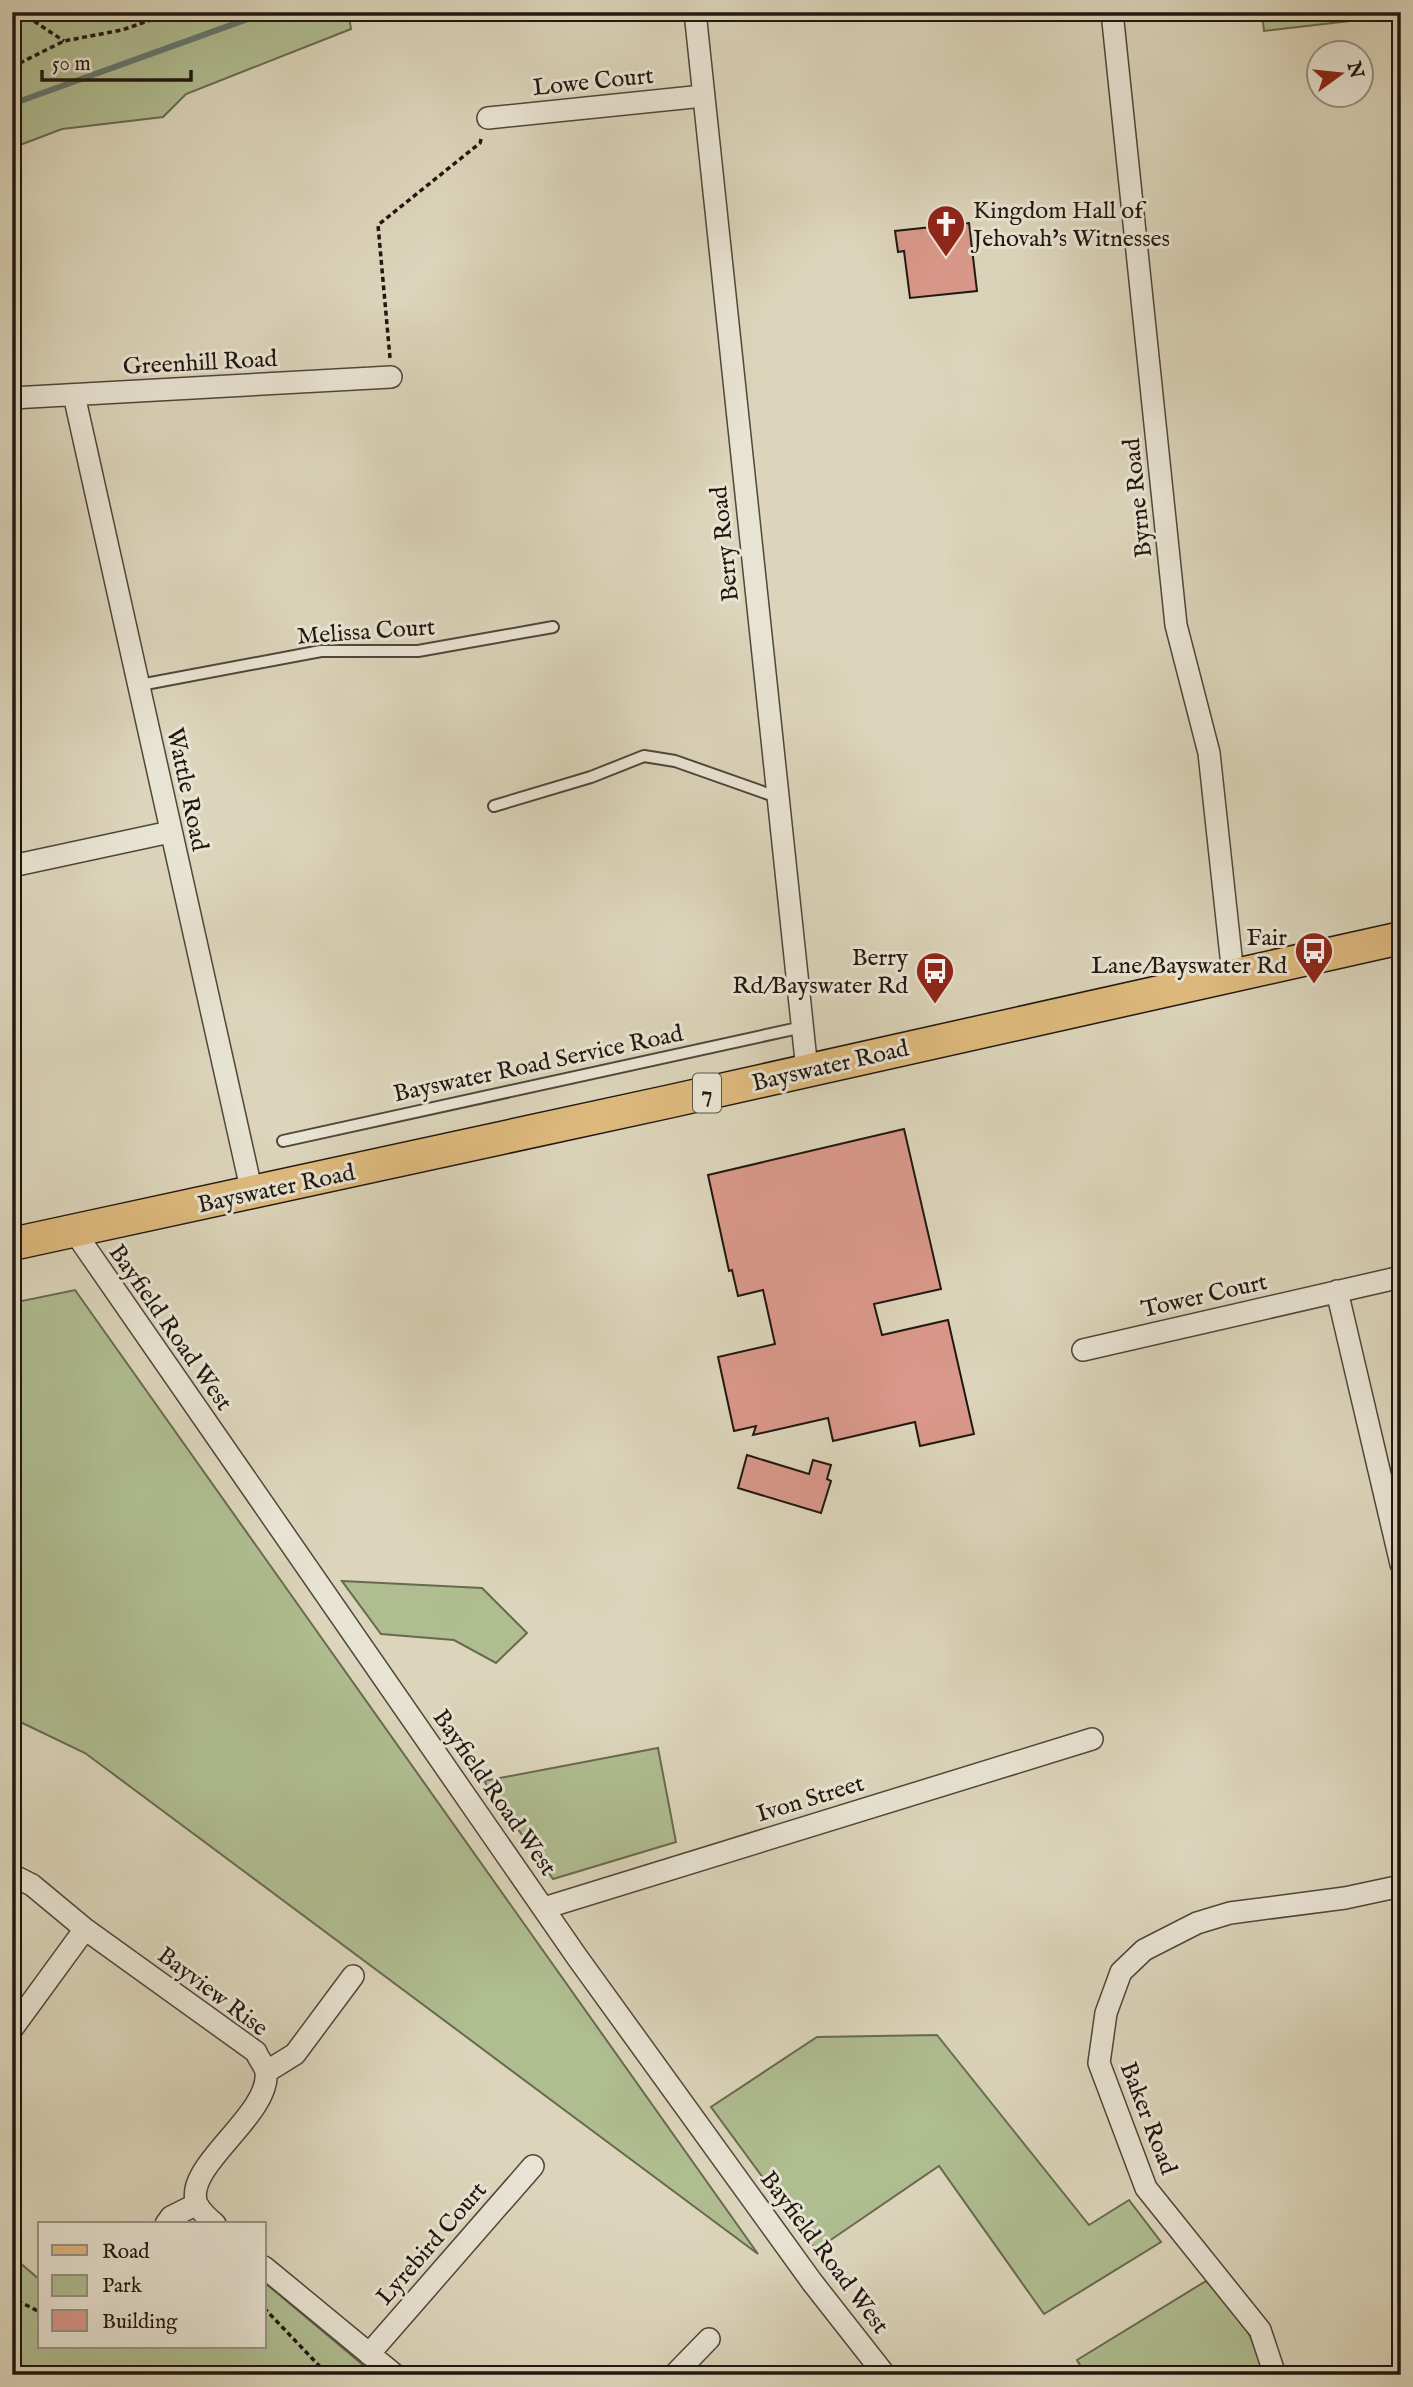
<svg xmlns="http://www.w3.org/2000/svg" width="1413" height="2387" font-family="'IM FELL English',serif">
<rect width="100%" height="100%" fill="#dcd5bb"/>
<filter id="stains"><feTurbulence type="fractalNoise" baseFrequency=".00286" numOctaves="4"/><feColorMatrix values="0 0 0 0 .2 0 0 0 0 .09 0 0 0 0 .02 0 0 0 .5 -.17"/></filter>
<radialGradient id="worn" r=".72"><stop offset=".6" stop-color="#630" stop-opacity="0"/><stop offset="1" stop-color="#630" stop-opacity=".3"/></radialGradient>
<path fill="#afbd91" stroke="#686a50" stroke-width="2" d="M12,12H361L349,17L351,29L186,94L163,117L62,129L12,148Z
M1262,12H1401V15L1264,31Z
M75,1290L758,2254L85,1753L12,1718V1303Z
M342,1581L482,1588L527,1633L496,1663L454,1640L381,1634Z
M658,1748L676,1842L553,1879L484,1781Z
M937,2035L1089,2225L1129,2200L1161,2242L1044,2314L939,2166L816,2250L711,2107L817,2037Z
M12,2256L40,2280V2347H264V2282L375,2375H12Z
M1206,2281C1239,2315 1251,2329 1266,2375H1086L1077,2360Z"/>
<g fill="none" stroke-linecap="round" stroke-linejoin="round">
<path stroke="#657871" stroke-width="6" d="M12,104L267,12"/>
</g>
<path fill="#d9988b" stroke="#211710" stroke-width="2" d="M969,223L977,291L910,298L904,251L898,252L895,231Z
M904,1129L941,1289L874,1304L882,1335L948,1320L974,1434L920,1446L915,1422L833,1441L828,1418L753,1435L756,1426L734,1431L718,1357L775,1344L763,1290L738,1296L732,1270L729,1271L708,1175Z
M747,1455L809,1474L813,1460L831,1465L827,1479L831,1481L821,1513L738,1488Z"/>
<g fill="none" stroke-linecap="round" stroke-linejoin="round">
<g stroke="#50463b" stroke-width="14">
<path id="service" d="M140,685L321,651H418L553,627
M494,806L591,777L644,756L675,761L777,797
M283,1141L803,1027"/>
</g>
<g stroke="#50463b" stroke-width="24">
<path id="minor" d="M695,12L807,1070
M1112,12L1176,625L1209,753L1233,975
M488,118L703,96
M74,395L252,1193
M12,398L391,377
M12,866L170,832
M74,1231L577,1957L812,2282L885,2375
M1337,1291L1401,1564
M1083,1350L1401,1277
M12,1875L32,1885L85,1929L256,2052C258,2058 265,2066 266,2072C271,2115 182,2167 197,2204C201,2212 209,2219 215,2224
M544,1908L1092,1739
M12,2029L85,1929
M266,2072L295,2054L353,1976
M166,2224L171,2217L197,2204
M264,2267L395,2375
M369,2354L533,2166
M674,2375L709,2339
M1275,2375L1260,2330L1146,2188L1099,2063L1106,2013L1121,1972L1144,1950L1197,1923L1230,1913L1345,1898L1401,1886"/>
</g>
<g stroke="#211710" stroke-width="35">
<path id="primary" d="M12,1244L667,1102L1401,938"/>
</g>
<path stroke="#211710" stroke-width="3.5" stroke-dasharray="5 3.5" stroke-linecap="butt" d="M20,12L64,41
M12,67L64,41L122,30L174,12
M390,358L378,225L480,143L482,136
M12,2294L20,2302L40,2312
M264,2308L328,2375"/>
<use href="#service" stroke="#e8e4d3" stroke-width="10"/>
<use href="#minor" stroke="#e8e4d3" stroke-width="21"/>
<use href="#primary" stroke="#deba7e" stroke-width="32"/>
</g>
<defs>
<g id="church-pin" transform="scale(2.0125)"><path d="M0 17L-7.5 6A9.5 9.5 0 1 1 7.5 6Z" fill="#8f2418" stroke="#e8e4d3"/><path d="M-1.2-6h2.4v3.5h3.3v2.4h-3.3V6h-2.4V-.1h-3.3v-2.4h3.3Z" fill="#fff"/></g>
<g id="bus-pin" transform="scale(2.0125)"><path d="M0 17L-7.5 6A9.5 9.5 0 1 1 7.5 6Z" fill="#8f2418" stroke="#e8e4d3"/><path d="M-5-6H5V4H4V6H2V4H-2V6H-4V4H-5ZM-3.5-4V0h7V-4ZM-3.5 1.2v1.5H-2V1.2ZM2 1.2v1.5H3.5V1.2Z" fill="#fff"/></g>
</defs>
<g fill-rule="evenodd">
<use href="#church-pin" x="946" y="224"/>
<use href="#bus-pin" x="1314" y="951"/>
<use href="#bus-pin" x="935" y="971"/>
</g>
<g text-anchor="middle" stroke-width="6" stroke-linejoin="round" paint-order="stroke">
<rect fill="#e8e4d3" stroke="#5d544a" stroke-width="2" x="693" y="1073.5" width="28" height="39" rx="5"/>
<g font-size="23" font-weight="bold" fill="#211710">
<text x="707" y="1101">7</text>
</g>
<g font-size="24" fill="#211710" stroke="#e8e4d3">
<text transform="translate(593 81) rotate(-6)" y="8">Lowe Court</text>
<text transform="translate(200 362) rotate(-3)" y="8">Greenhill Road</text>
<text transform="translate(1137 498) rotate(-96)" y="8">Byrne Road</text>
<text transform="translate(724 544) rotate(-96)" y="8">Berry Road</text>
<text transform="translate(366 631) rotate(-4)" y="8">Melissa Court</text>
<text transform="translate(188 789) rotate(78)" y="8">Wattle Road</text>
<text transform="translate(538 1063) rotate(-12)" y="8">Bayswater Road Service Road</text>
<text transform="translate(830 1065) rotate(-13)" y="8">Bayswater Road</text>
<text transform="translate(276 1188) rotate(-12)" y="8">Bayswater Road</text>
<text transform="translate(1204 1295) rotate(-13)" y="8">Tower Court</text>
<text transform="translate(171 1327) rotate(55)" y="8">Bayfield Road West</text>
<text transform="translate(495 1792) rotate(55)" y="8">Bayfield Road West</text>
<text transform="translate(810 1798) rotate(-17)" y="8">Ivon Street</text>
<text transform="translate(213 1991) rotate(37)" y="8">Bayview Rise</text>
<text transform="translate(1149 2118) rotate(69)" y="8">Baker Road</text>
<text transform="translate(431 2243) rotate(-49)" y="8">Lyrebird Court</text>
<text transform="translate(825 2252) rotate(53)" y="8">Bayfield Road West</text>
</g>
<g font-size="24" fill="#211710" stroke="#e8e4d3" text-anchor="end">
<text x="973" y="218" text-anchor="start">Kingdom Hall of<tspan x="973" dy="28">Jehovah's Witnesses</tspan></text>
<text x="1287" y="945">Fair<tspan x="1287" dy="28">Lane/Bayswater Rd</tspan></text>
<text x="908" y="965">Berry<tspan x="908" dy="28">Rd/Bayswater Rd</tspan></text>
</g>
</g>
<rect width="1413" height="2387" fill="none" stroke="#dcd5bb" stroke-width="42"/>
<rect x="14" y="14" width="1385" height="2359" fill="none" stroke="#211710" stroke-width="3.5"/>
<rect x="21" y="21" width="1371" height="2345" fill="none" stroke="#211710" stroke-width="2"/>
<rect x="38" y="2222" width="228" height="126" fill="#e8e4d3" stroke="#989285" stroke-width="2"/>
<rect x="52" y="2245" width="35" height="10" fill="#deba7e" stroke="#989285" stroke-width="2"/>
<text x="102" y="2258" font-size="21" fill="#211710">Road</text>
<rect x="52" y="2275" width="35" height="21" fill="#afbd91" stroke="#989285" stroke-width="2"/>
<text x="102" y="2292" font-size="21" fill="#211710">Park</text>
<rect x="52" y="2310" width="35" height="21" fill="#d9988b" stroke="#989285" stroke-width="2"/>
<text x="102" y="2328" font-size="21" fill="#211710">Building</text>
<g transform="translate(1340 74) rotate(75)"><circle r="33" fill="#e8e4d3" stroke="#989285" stroke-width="2"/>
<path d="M0-5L12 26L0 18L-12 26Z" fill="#8f2418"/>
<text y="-10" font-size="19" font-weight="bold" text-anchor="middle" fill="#211710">N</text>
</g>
<path d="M42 70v10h149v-10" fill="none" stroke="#211710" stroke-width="3.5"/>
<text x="52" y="70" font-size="21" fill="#211710" stroke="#e8e4d3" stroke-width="5" paint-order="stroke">50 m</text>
<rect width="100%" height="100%" filter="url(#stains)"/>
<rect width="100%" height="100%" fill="url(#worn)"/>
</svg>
